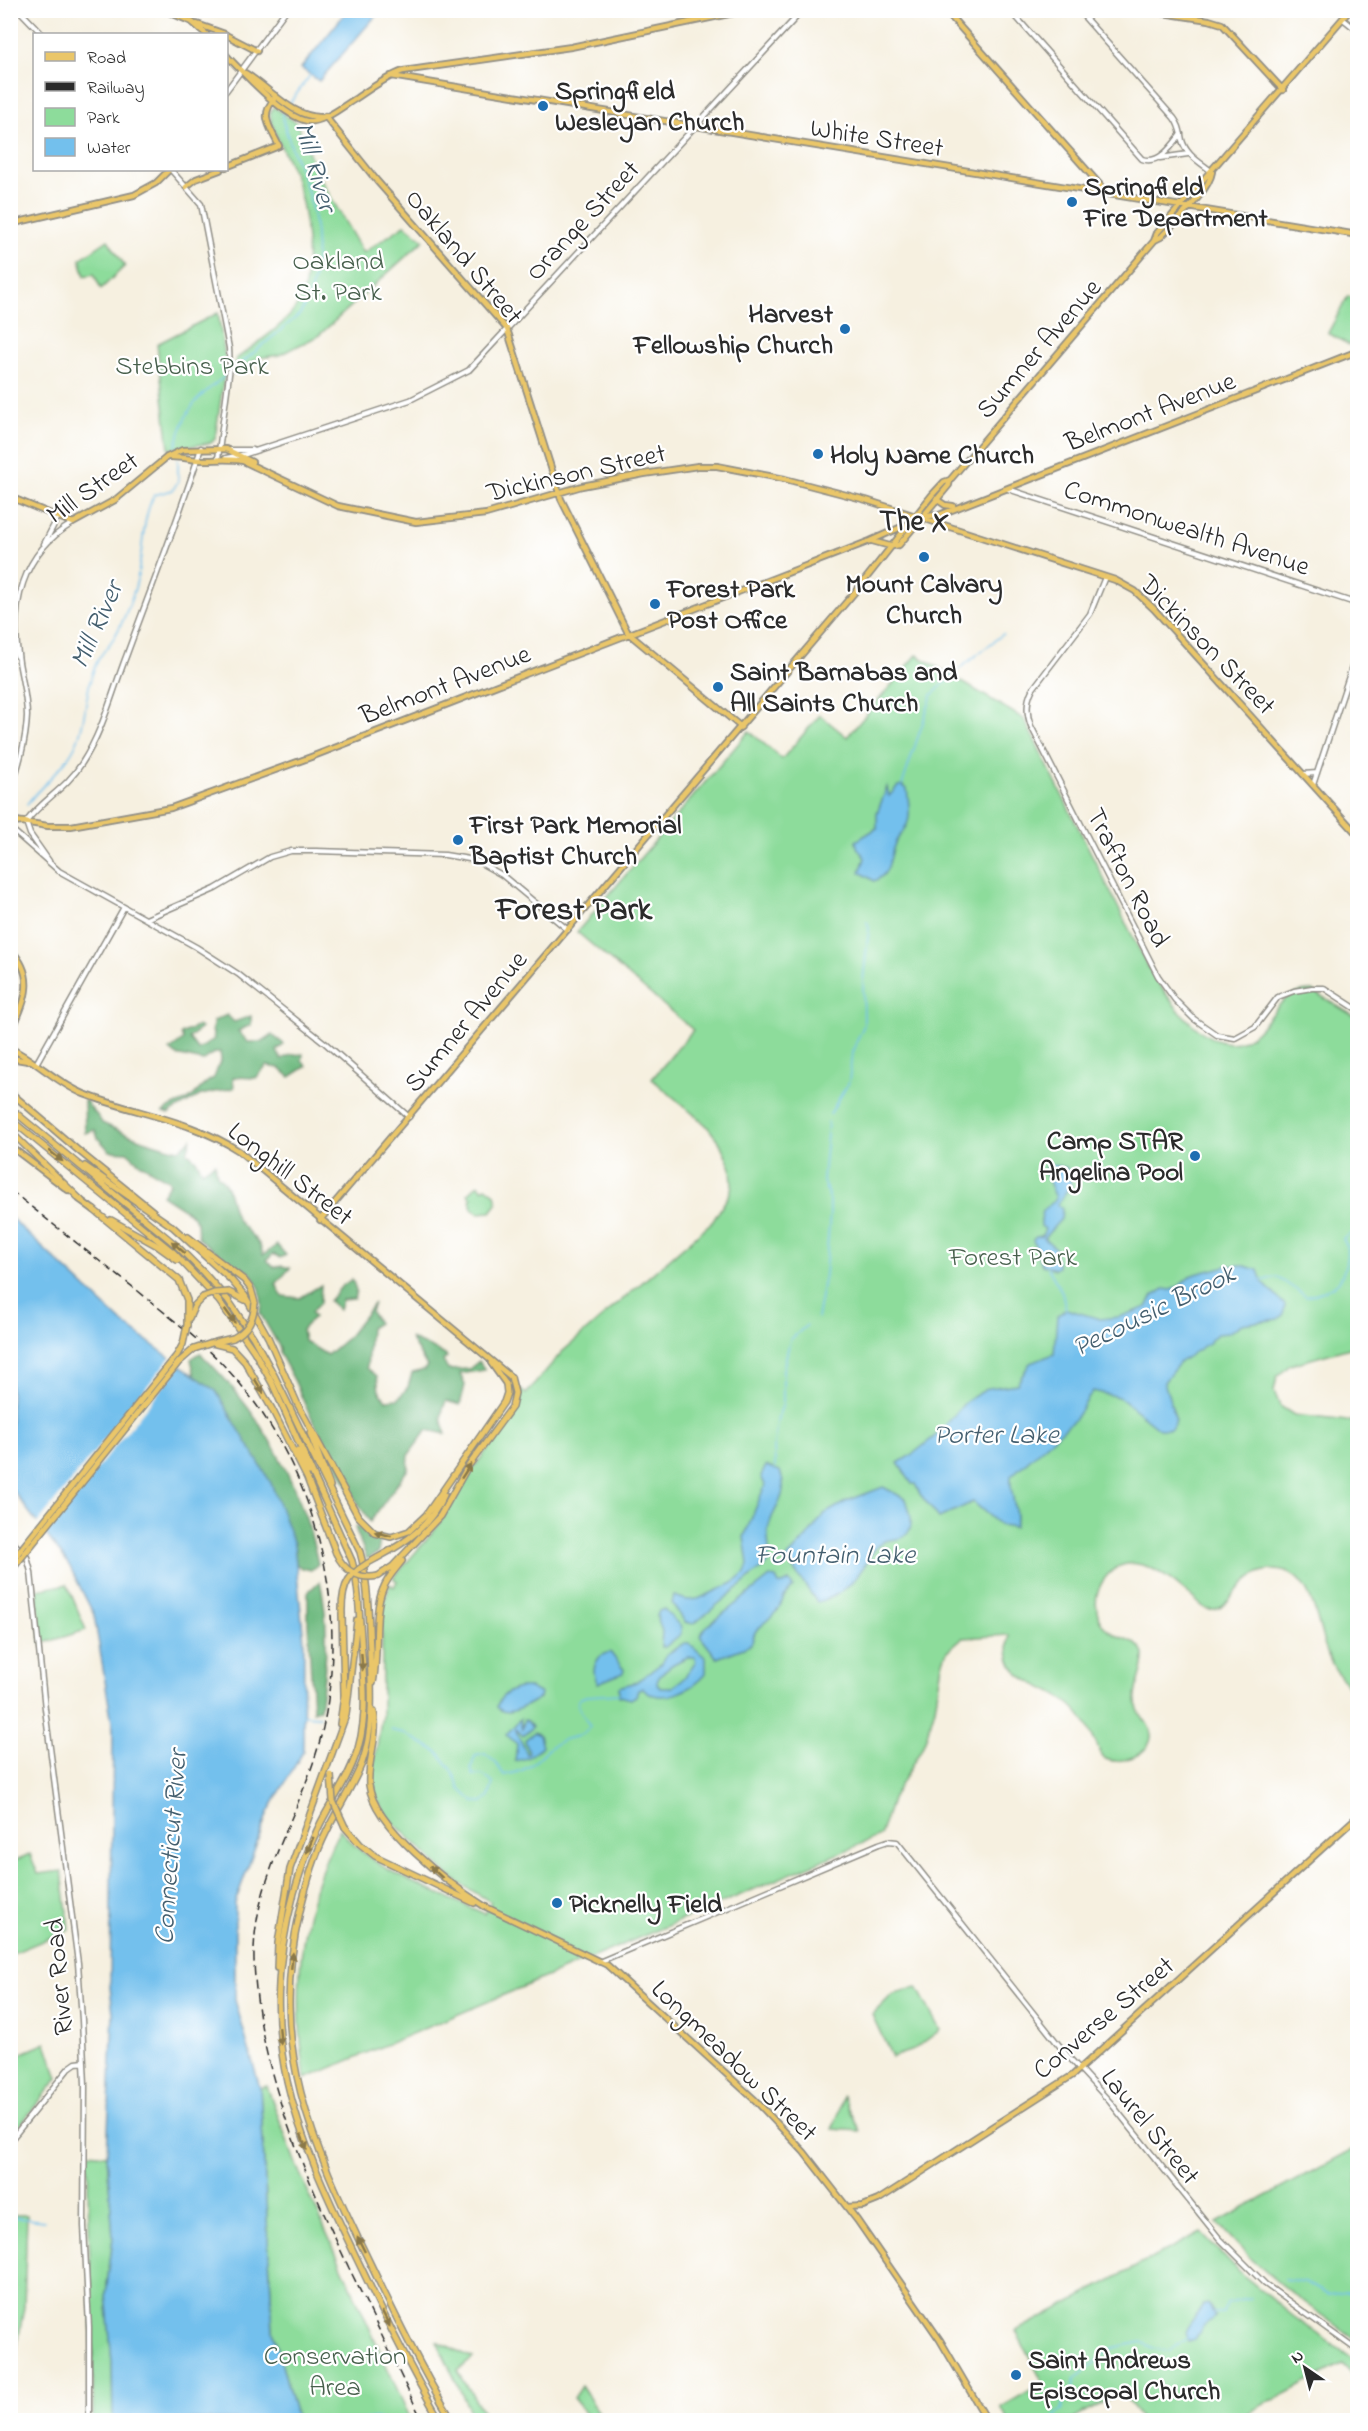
<svg xmlns="http://www.w3.org/2000/svg" width="1368" height="2431" font-family="'Indie Flower',sans-serif">
<rect width="100%" height="100%" fill="#fff"/>
<filter id="ink" filterUnits="userSpaceOnUse"><feTurbulence type="fractalNoise" baseFrequency=".0167" numOctaves="2"/><feDisplacementMap in="SourceGraphic" scale="12" xChannelSelector="R" yChannelSelector="G"/><feConvolveMatrix kernelMatrix="1 2 1 2 8 2 1 2 1" color-interpolation-filters="sRGB"/></filter>
<filter id="wash" filterUnits="userSpaceOnUse"><feTurbulence type="fractalNoise" baseFrequency=".008" numOctaves="4" result="noise"/><feDisplacementMap in="SourceGraphic" scale="24" xChannelSelector="R" yChannelSelector="G"/><feGaussianBlur stdDeviation="1.35" result="paint"/><feColorMatrix in="noise" values="0 0 0 0 0 0 0 0 0 0 0 0 0 0 0 0 0 1.4 0 .05"/><feComposite in="paint" operator="in"/></filter>
<g filter="url(#wash)">
<rect width="100%" height="100%" fill="#f6f0e0"/>
<path fill="#8ddc9b" stroke="#5c8463" stroke-width="1.5" d="M274,107L297,123L317,173L363,253L405,225L424,240L318,336L279,355L259,358L234,374L236,359C253,346 288,323 298,304C315,274 306,208 295,177C287,156 273,135 270,113Z
M108,240L125,266L101,289L94,274L85,276L80,259Z
M1348,296L1353,298L1357,337L1354,343L1349,345L1328,333Z
M218,313L226,363L215,439L211,443L169,449L157,344Z
M917,655L1024,719L1146,963C1164,994 1214,1071 1256,1032C1276,1013 1281,990 1313,991L1357,1018V1346L1290,1365L1277,1377L1274,1391L1280,1406L1294,1415L1357,1422V1697C1347,1686 1337,1674 1330,1660C1318,1635 1316,1581 1286,1572C1240,1558 1231,1620 1206,1609C1180,1589 1136,1539 1105,1578C1096,1590 1094,1604 1099,1618C1109,1642 1135,1634 1144,1654C1145,1669 1137,1681 1136,1696C1134,1715 1150,1720 1151,1734C1153,1754 1118,1767 1104,1758C1092,1740 1090,1723 1073,1707C1044,1679 1001,1687 1009,1635L962,1638L947,1651L942,1664L935,1708L927,1735L921,1750L893,1797L880,1836L305,2079C293,1988 297,1912 340,1829C370,1871 438,1892 485,1914L491,1902L456,1881L433,1861L388,1817L376,1798L372,1776L382,1716V1608L390,1584L394,1587L397,1581L393,1578L396,1575L438,1526L469,1474L516,1411L520,1389L526,1394L562,1352L713,1221L729,1195L732,1186L731,1168L720,1143L706,1125L652,1079L693,1030L577,932L749,731L782,759L820,715L847,737Z
M478,1184L482,1189L486,1187L495,1194L497,1204L491,1212L478,1213L472,1209L470,1200L472,1198L468,1194Z
M67,1584L86,1630L41,1644L37,1590Z
M30,1854L38,1874L62,1871L69,1930L11,1954V1862Z
M917,1987L940,2030L913,2050L892,2057L872,2015L892,1995Z
M46,2043L58,2078L11,2136V2058Z
M267,2086L297,2167L411,2420H297L273,2331L260,2088Z
M843,2096L860,2131L832,2129L839,2113Z
M1357,2147V2340L1281,2285L1249,2257L1217,2223Z
M88,2153L107,2155L113,2237L106,2294L112,2362L113,2420H93C95,2331 87,2242 88,2153Z
M11,2215H27L24,2307L11,2382Z
M1201,2232L1238,2271L1293,2316L1357,2362V2372L1354,2376L1342,2364L1235,2420H1142L1121,2392L1072,2420H1008L1001,2407L1043,2383L1016,2331Z
M437,2341L473,2358L458,2371L486,2417L497,2420H474Z
M581,2386L604,2420H580L586,2414L573,2398Z"/>
<path fill="#72bc83" stroke="#4e7457" stroke-width="1.5" d="M227,1015L234,1022L251,1016V1025L238,1031L248,1042H261L272,1035L284,1044L277,1051L281,1059L291,1055L303,1054L302,1060L307,1066L290,1077L279,1068L267,1066L256,1078L233,1077L234,1088L201,1095L168,1114L163,1112C171,1106 178,1104 186,1101C197,1095 203,1082 214,1078L221,1059L220,1052L212,1054L203,1061L176,1055L170,1050L183,1040L181,1034L198,1026L201,1028L189,1038L198,1050L214,1039L212,1030L214,1021Z
M86,1100C90,1110 97,1113 102,1123C126,1134 154,1145 179,1150L191,1139L187,1152L197,1161L202,1171L215,1163L217,1175C231,1185 229,1202 236,1217C244,1232 260,1237 263,1255L277,1245L286,1255L280,1258L273,1254L267,1260L274,1267L282,1266L290,1268L276,1284L282,1296L300,1298L321,1285L320,1303L311,1312L314,1317L302,1330L304,1341L327,1355L347,1338L374,1303L371,1312L378,1323L370,1328L367,1368L377,1376L379,1391L386,1400L398,1399L408,1387L412,1373L424,1370L427,1366L410,1338C420,1344 441,1350 447,1357L443,1361L448,1370L469,1369L479,1361L485,1370L460,1374L465,1385L460,1405L446,1401C440,1415 440,1420 446,1434L427,1430L409,1454L408,1469L370,1522L351,1492L306,1407L295,1382L280,1354V1348L260,1313L262,1306L260,1289L250,1272L233,1264L198,1238L197,1222L190,1213L162,1195L170,1183L168,1180L142,1165L127,1152L110,1151L98,1138L95,1130L85,1133L84,1101Z
M352,1279L356,1290L354,1299L342,1300L339,1310L329,1301L341,1287Z
M200,1353C259,1410 302,1483 318,1564L311,1570L302,1568L296,1564L294,1544L216,1391L195,1376L191,1359Z
M358,1526L371,1537L380,1540L378,1553L367,1559L355,1528Z
M320,1581C330,1623 326,1666 320,1709L313,1711L308,1623V1592Z"/>
<path fill="#73c0ed" stroke="#4f768c" stroke-width="1.5" fill-rule="evenodd" d="M347,11H380L319,81L301,68Z
M902,785L907,789C908,798 910,808 909,817C908,830 898,834 894,846C889,860 890,875 874,881L860,872L865,858L857,847L856,841L877,828V813L887,787L889,796L897,787Z
M1048,1164L1067,1168L1071,1185L1057,1204L1062,1208L1061,1219L1044,1238L1055,1248L1058,1267L1055,1269L1042,1265L1033,1240L1036,1237L1042,1236L1045,1229L1041,1226C1040,1204 1051,1208 1056,1198L1045,1172L1044,1168L1048,1169Z
M10,1217L124,1324L216,1391L271,1483L294,1544L304,1641L303,1752L268,1812L235,1903V2000L260,2088L273,2331L297,2420H113L112,2362L106,2294L113,2237L107,2155L113,2013L110,1987L113,1729L94,1615L69,1565L11,1488Z
M1241,1265L1258,1270L1262,1282L1285,1305L1283,1315L1278,1319L1242,1324L1228,1333L1217,1334L1208,1343L1180,1362L1164,1382L1176,1420L1171,1429H1159L1119,1397L1093,1391L1075,1419L1011,1476C1009,1494 1019,1509 1015,1527L1000,1525L973,1502L939,1518L920,1494L915,1484H912L898,1463L913,1454L940,1432L967,1400L989,1388L1017,1384L1030,1363L1054,1354L1057,1316L1066,1309L1100,1319L1119,1317L1147,1307L1153,1296L1164,1289L1171,1290L1179,1286L1192,1275L1226,1266Z
M766,1466L780,1471C791,1498 771,1508 768,1530C767,1542 771,1551 768,1563L694,1624L685,1622L672,1603L674,1596L687,1600L698,1599L733,1583L745,1573L748,1564L744,1537L765,1485L761,1476Z
M883,1487L906,1499C909,1509 914,1521 909,1531C902,1544 890,1536 881,1543C874,1547 871,1556 867,1562C853,1583 842,1596 817,1602L787,1560L788,1557L806,1538L824,1514L847,1501Z
M770,1577L776,1578L779,1584H783L789,1581L793,1587L784,1597L778,1610L755,1632L752,1642L746,1647L717,1658L700,1636L705,1628Z
M664,1609L681,1627V1634L665,1647H661L662,1631L657,1616L659,1611Z
M684,1643H689L706,1658V1673C693,1689 661,1707 643,1688L638,1689L636,1696L631,1699L619,1696V1687L636,1682L662,1663L667,1654ZM688,1657H694L696,1661L684,1678L671,1688H660L657,1683C659,1670 676,1662 688,1657Z
M610,1652L624,1670L623,1673L598,1683C590,1671 595,1655 610,1652Z
M519,1688H530L541,1694L540,1698C529,1703 508,1720 497,1707C499,1696 509,1691 519,1688Z
M520,1719L522,1730L524,1720L527,1721L532,1727L523,1736L515,1728L527,1754L529,1753L525,1740L534,1732L539,1735L542,1747L527,1758L515,1761L517,1744L506,1735Z
M1208,2304L1216,2317L1204,2325L1195,2339L1188,2341L1185,2333C1188,2321 1199,2316 1204,2305Z"/>
<path fill="#f6f0e0" d="M172,1355L182,1363L43,1536L35,1526Z"/>
<g fill="none" stroke-linecap="round" stroke-linejoin="round">
<path stroke="#73c0ed" stroke-width="1.5" d="M232,371L300,314C324,274 319,223 304,180C296,158 286,137 282,114L311,74
M176,446C185,408 197,397 228,374
M902,785L932,695L958,670L1003,634
M27,804C43,783 65,768 76,744C88,719 84,686 98,660C103,651 111,644 116,634C124,621 130,603 135,588C144,557 140,523 154,495L173,490L178,481V459
M830,1114L849,1082L852,1052L864,1025L863,981L869,928L867,922
M1048,1268L1062,1292L1066,1309
M1260,1281L1277,1277L1307,1297C1316,1294 1327,1290 1335,1285C1345,1278 1351,1249 1343,1239L1358,1229
M817,1318L825,1274L830,1213V1201L823,1180L828,1122
M775,1468L774,1444L778,1417L783,1404V1370L790,1340L807,1325
M303,1715L320,1716
M391,1730L404,1733L438,1752L452,1770L460,1789L474,1802H483L489,1797L493,1783L483,1775H473L471,1768L475,1756L485,1754L496,1763L504,1775C538,1769 533,1758 557,1743C570,1734 576,1742 590,1727L578,1706L579,1699L586,1696L619,1694
M10,2217L44,2221
M1284,2279L1305,2282L1328,2295L1345,2292L1358,2294
M1214,2313H1223L1226,2304L1251,2298
M363,2420L375,2418L381,2420
M1053,2420L1056,2414L1062,2410L1064,2402L1071,2397L1075,2379L1112,2348L1141,2342L1153,2348L1170,2351L1187,2338"/>
</g>
</g>
<g filter="url(#ink)">
<g fill="none" stroke-linecap="round" stroke-linejoin="round">
<g stroke="#908e86" stroke-width="7">
<path id="minor" d="M19,10L42,34
M1010,10L1142,159C1159,165 1172,146 1181,134
M1078,10L1174,118C1180,126 1180,131 1182,140C1186,155 1200,162 1211,171
M1343,19L1358,31
M226,91L286,10
M1160,158L1188,154
M171,170L201,204L229,348L230,367L218,459
M231,450H253
M226,458L246,454L410,400L469,370L803,10
M1008,489L1358,604
M44,544L58,517
M1105,577L1090,614L1032,690C1026,702 1026,713 1031,726L1158,976L1175,1000L1194,1019L1217,1035L1235,1038L1255,1027L1278,997L1294,991L1312,988H1324L1358,1010
M10,610L17,603
M10,641L17,656
M1303,774L1317,773
M1313,785L1358,649
M10,792C18,768 26,742 27,716C27,698 22,680 19,662C10,606 21,553 73,523
M10,828L59,871L196,947L238,974L325,1043L409,1117
M49,861L30,834L26,822C42,800 67,788 82,763C103,731 113,690 127,654C152,586 179,518 201,448
M146,919L215,889L270,857L291,851H316L445,855L475,860L502,875L568,930
M36,1064L124,907
M10,1539L27,1557L31,1572L45,1709L78,1963L82,2020L85,2084L84,2226L89,2327V2420
M599,1962L879,1844L888,1841L897,1842L1066,2054L1110,2102L1219,2238L1265,2284L1358,2351
M10,2141L69,2068L76,2063L84,2062"/>
</g>
<g stroke="#908e86" stroke-width="8">
<path id="major" d="M164,10L192,22L206,34
M945,10L1100,185L1104,193
M1142,10L1209,20L1222,24L1283,90
M197,24L225,34
M226,35L257,51
M226,55C242,71 290,126 314,121C328,119 343,106 355,99C370,89 386,77 403,71L571,47L748,10
M245,73C270,88 292,118 322,117
M391,76L1358,235
M325,116L377,181L507,329L561,499L628,633L741,727
M226,167L279,146C269,125 259,116 276,96
M186,187L196,179L220,170
M10,224L134,195L156,183L169,170
M1155,240L1161,237C1175,221 1209,192 1212,172
M167,457C180,456 191,460 203,460C217,460 229,458 243,461L338,506L416,522L486,514L582,486L644,474L698,466H717L785,479L866,500L1115,580L1135,591L1154,609L1358,835
M10,497L73,523L115,500L167,457L182,450L226,449L252,462
M936,499L945,505L953,506
M927,516L939,515L1358,351
M872,541L890,546
M893,546L899,545L949,485L950,480L1154,241L1157,233L1350,10
M10,820L48,826H71L171,808L311,757L870,541L906,525
M10,823L25,822
M10,949C39,978 23,1004 10,1035
M10,1048C37,1061 57,1083 84,1094C136,1114 192,1120 239,1151L511,1377
M10,1058L28,1061
M10,1092L80,1152L153,1211
M10,1146L68,1190
M79,1199L94,1210
M320,1220L860,586L932,495L944,482L950,480
M491,1363L506,1384
M484,1906L607,1965L755,2100L804,2152L857,2220L940,2340L987,2420
M847,2207L863,2206L878,2200L1073,2075L1358,1816"/>
</g>
<g stroke="#908e86" stroke-width="8">
<path id="highway" d="M10,1108L176,1245L203,1272L228,1300L253,1337L275,1377L360,1552C369,1584 368,1616 370,1649C371,1687 375,1726 362,1763C352,1788 337,1809 326,1833C314,1857 306,1885 300,1911C268,2048 311,2141 369,2261C395,2315 421,2369 452,2420
M10,1119L174,1253L219,1301L254,1351L272,1383L352,1561C359,1586 359,1612 361,1638C363,1678 370,1721 354,1760C347,1779 336,1795 326,1813C312,1838 302,1865 294,1893C255,2039 294,2128 356,2257C383,2313 409,2367 440,2420
M10,1131L81,1200
M85,1166L173,1227
M94,1210L179,1280L187,1300V1325
M111,1220L156,1245L177,1260
M172,1226L231,1280L245,1296L268,1337L298,1405
M188,1237L244,1280L251,1289L255,1303
M229,1292L245,1300
M189,1318L195,1305L203,1297
M216,1342L233,1338
M212,1343L232,1348L245,1362L272,1409L307,1478L336,1553
M297,1403L358,1516L375,1533L391,1537L409,1531L426,1515L504,1402L507,1393L506,1384
M310,1433L330,1486
M298,1451L309,1472
M377,1558C407,1542 430,1526 444,1495
M378,1576L393,1566L440,1516L467,1468L512,1407L515,1393L511,1377
M373,1683C379,1655 373,1611 383,1589C387,1578 395,1570 402,1561
M374,1712C379,1737 367,1760 369,1785C374,1827 449,1884 484,1906
M340,1724L344,1695L342,1615
M345,1827L360,1844L375,1856L474,1903
M277,1968L278,1943L290,1869L346,1715L357,1620"/>
</g>
<use href="#minor" stroke="#fff" stroke-width="4"/>
<use href="#major" stroke="#eac669" stroke-width="4.5"/>
<use href="#highway" stroke="#eac669" stroke-width="5"/>
<path stroke="#2b2b2b" stroke-width="1.5" stroke-dasharray="9 4.5" stroke-linecap="butt" d="M10,1190C53,1224 95,1258 138,1291C169,1317 201,1340 228,1370C316,1466 351,1606 322,1732C304,1810 252,1877 254,1960C258,2070 303,2170 349,2268C374,2318 398,2370 422,2420"/>
<g stroke="#908e86" stroke-width="8" stroke-linecap="butt">
<path id="highway-bridge" d="M203,1297L214,1293L229,1292
M233,1338C247,1331 254,1319 255,1303
M336,1553C344,1571 359,1580 378,1576
M10,1563L177,1355L183,1344L187,1325
M14,1567L179,1362L194,1349L212,1343
M342,1615C341,1583 349,1572 377,1558
M331,1775L333,1801L345,1827"/>
</g>
<use href="#highway-bridge" stroke="#eac669" stroke-width="5"/>
</g>
<defs><path id="oneway-solid" d="M-6-.8H1V-3.2L6.5 0L1 3.2V.8H-6Z" transform="scale(1.5)"/></defs>
<g fill="#8a784a">
<use href="#oneway-solid" transform="translate(56 1156) rotate(39)"/>
<use href="#oneway-solid" transform="translate(178 1247) rotate(-138)"/>
<use href="#oneway-solid" transform="translate(230 1316) rotate(54)"/>
<use href="#oneway-solid" transform="translate(259 1386) rotate(59)"/>
<use href="#oneway-solid" transform="translate(466 1471) rotate(-57)"/>
<use href="#oneway-solid" transform="translate(383 1534) rotate(-165)"/>
<use href="#oneway-solid" transform="translate(362 1662) rotate(86)"/>
<use href="#oneway-solid" transform="translate(310 1845) rotate(113)"/>
<use href="#oneway-solid" transform="translate(436 1872) rotate(-137)"/>
<use href="#oneway-solid" transform="translate(292 1961) rotate(-84)"/>
<use href="#oneway-solid" transform="translate(280 2036) rotate(85)"/>
<use href="#oneway-solid" transform="translate(304 2142) rotate(70)"/>
<use href="#oneway-solid" transform="translate(361 2244) rotate(-116)"/>
<use href="#oneway-solid" transform="translate(386 2319) rotate(64)"/>
</g>
</g>
<g fill="#1f6fb2" stroke="#fff" stroke-width="2">
<circle cx="543" cy="106" r="6"/>
<circle cx="1072" cy="202" r="6"/>
<circle cx="845" cy="329" r="6"/>
<circle cx="818" cy="454" r="6"/>
<circle cx="924" cy="557" r="6"/>
<circle cx="655" cy="604" r="6"/>
<circle cx="718" cy="687" r="6"/>
<circle cx="458" cy="840" r="6"/>
<circle cx="1195" cy="1156" r="6"/>
<circle cx="557" cy="1903" r="6"/>
<circle cx="1016" cy="2375" r="6"/>
</g>
<g text-anchor="middle" stroke-width="4.5" stroke-linejoin="round" paint-order="stroke">
<g font-size="27" font-weight="bold" fill="#2b2b2b" stroke="#fff" text-anchor="start">
<text x="555" y="99">Springfield<tspan x="555" dy="31">Wesleyan Church</tspan></text>
<text x="1084" y="195">Springfield<tspan x="1084" dy="31">Fire Department</tspan></text>
<text x="833" y="322" text-anchor="end">Harvest<tspan x="833" dy="31">Fellowship Church</tspan></text>
<text x="830" y="463">Holy Name Church</text>
<text x="924" y="592" text-anchor="middle">Mount Calvary<tspan x="924" dy="31">Church</tspan></text>
<text x="667" y="597">Forest Park<tspan x="667" dy="31">Post Office</tspan></text>
<text x="730" y="680">Saint Barnabas and<tspan x="730" dy="31">All Saints Church</tspan></text>
<text x="470" y="833">First Park Memorial<tspan x="470" dy="31">Baptist Church</tspan></text>
<text x="1183" y="1149" text-anchor="end">Camp STAR<tspan x="1183" dy="31">Angelina Pool</tspan></text>
<text x="569" y="1912">Picknelly Field</text>
<text x="1028" y="2368">Saint Andrews<tspan x="1028" dy="31">Episcopal Church</tspan></text>
</g>
<g font-size="27" fill="#2b2b2b" stroke="#fff">
<text transform="translate(877 137) rotate(9)" y="9">White Street</text>
<text transform="translate(582 220) rotate(-47)" y="9">Orange Street</text>
<text transform="translate(465 256) rotate(50)" y="9">Oakland Street</text>
<text transform="translate(1038 348) rotate(-49)" y="9">Sumner Avenue</text>
<text transform="translate(1150 411) rotate(-21)" y="9">Belmont Avenue</text>
<text transform="translate(576 472) rotate(-13)" y="9">Dickinson Street</text>
<text transform="translate(92 487) rotate(-35)" y="9">Mill Street</text>
<text transform="translate(1187 527) rotate(18)" y="9">Commonwealth Avenue</text>
<text transform="translate(1208 644) rotate(46)" y="9">Dickinson Street</text>
<text transform="translate(445 684) rotate(-21)" y="9">Belmont Avenue</text>
<text transform="translate(1129 877) rotate(63)" y="9">Trafton Road</text>
<text transform="translate(465 1021) rotate(-50)" y="9">Sumner Avenue</text>
<text transform="translate(291 1173) rotate(38)" y="9">Longhill Street</text>
<text transform="translate(58 1977) rotate(-95)" y="9">River Road</text>
<text transform="translate(1103 2017) rotate(-40)" y="9">Converse Street</text>
<text transform="translate(735 2060) rotate(44)" y="9">Longmeadow Street</text>
<text transform="translate(1151 2126) rotate(51)" y="9">Laurel Street</text>
</g>
<g font-size="27" fill="#48604d" stroke="#fff">
<text x="338" y="269">Oakland<tspan x="338" dy="31">St. Park</tspan></text>
<text x="192" y="374">Stebbins Park</text>
<text x="1013" y="1265">Forest Park</text>
<text x="335" y="2364">Conservation<tspan x="335" dy="31">Area</tspan></text>
</g>
<g font-size="28" font-style="italic" fill="#445f6f" stroke="#fff">
<text transform="translate(317 166) rotate(74)" y="10">Mill River</text>
<text transform="translate(95 624) rotate(-66)" y="10">Mill River</text>
<text transform="translate(1153 1309) rotate(-26)" y="10">Pecousic Brook</text>
<text x="996" y="1443">Porter Lake</text>
<text x="835" y="1563">Fountain Lake</text>
<text transform="translate(169 1847) rotate(-86)" y="10">Connecticut River</text>
</g>
<g font-size="30" font-weight="bold" fill="#2b2b2b" stroke="#fff">
<text x="914" y="530">The X</text>
</g>
<g font-size="33" font-weight="bold" fill="#2b2b2b" stroke="#fff">
<text x="574" y="919">Forest Park</text>
</g>
</g>
<rect width="1368" height="2431" fill="none" stroke="#fff" stroke-width="36"/>
<rect x="33" y="33" width="195" height="138" fill="#ffffff" stroke="#aaaaaa" stroke-width="1.5"/>
<rect x="45" y="52" width="30" height="9" fill="#eac669" stroke="#aaaaaa" stroke-width="1.5"/>
<text x="87" y="63" font-size="18" fill="#2b2b2b">Road</text>
<rect x="45" y="82" width="30" height="9" fill="#2b2b2b" stroke="#aaaaaa" stroke-width="1.5"/>
<text x="87" y="93" font-size="18" fill="#2b2b2b">Railway</text>
<rect x="45" y="108" width="30" height="18" fill="#8ddc9b" stroke="#aaaaaa" stroke-width="1.5"/>
<text x="87" y="123" font-size="18" fill="#2b2b2b">Park</text>
<rect x="45" y="138" width="30" height="18" fill="#73c0ed" stroke="#aaaaaa" stroke-width="1.5"/>
<text x="87" y="153" font-size="18" fill="#2b2b2b">Water</text>
<g transform="translate(1305 2368) rotate(325)" stroke="#ffffff" stroke-width="4.5" paint-order="stroke">
<path d="M0-4.5L10 22L0 15L-10 22Z" fill="#2b2b2b"/>
<text y="-9" font-size="16" font-weight="bold" text-anchor="middle" fill="#2b2b2b">N</text>
</g>
</svg>
